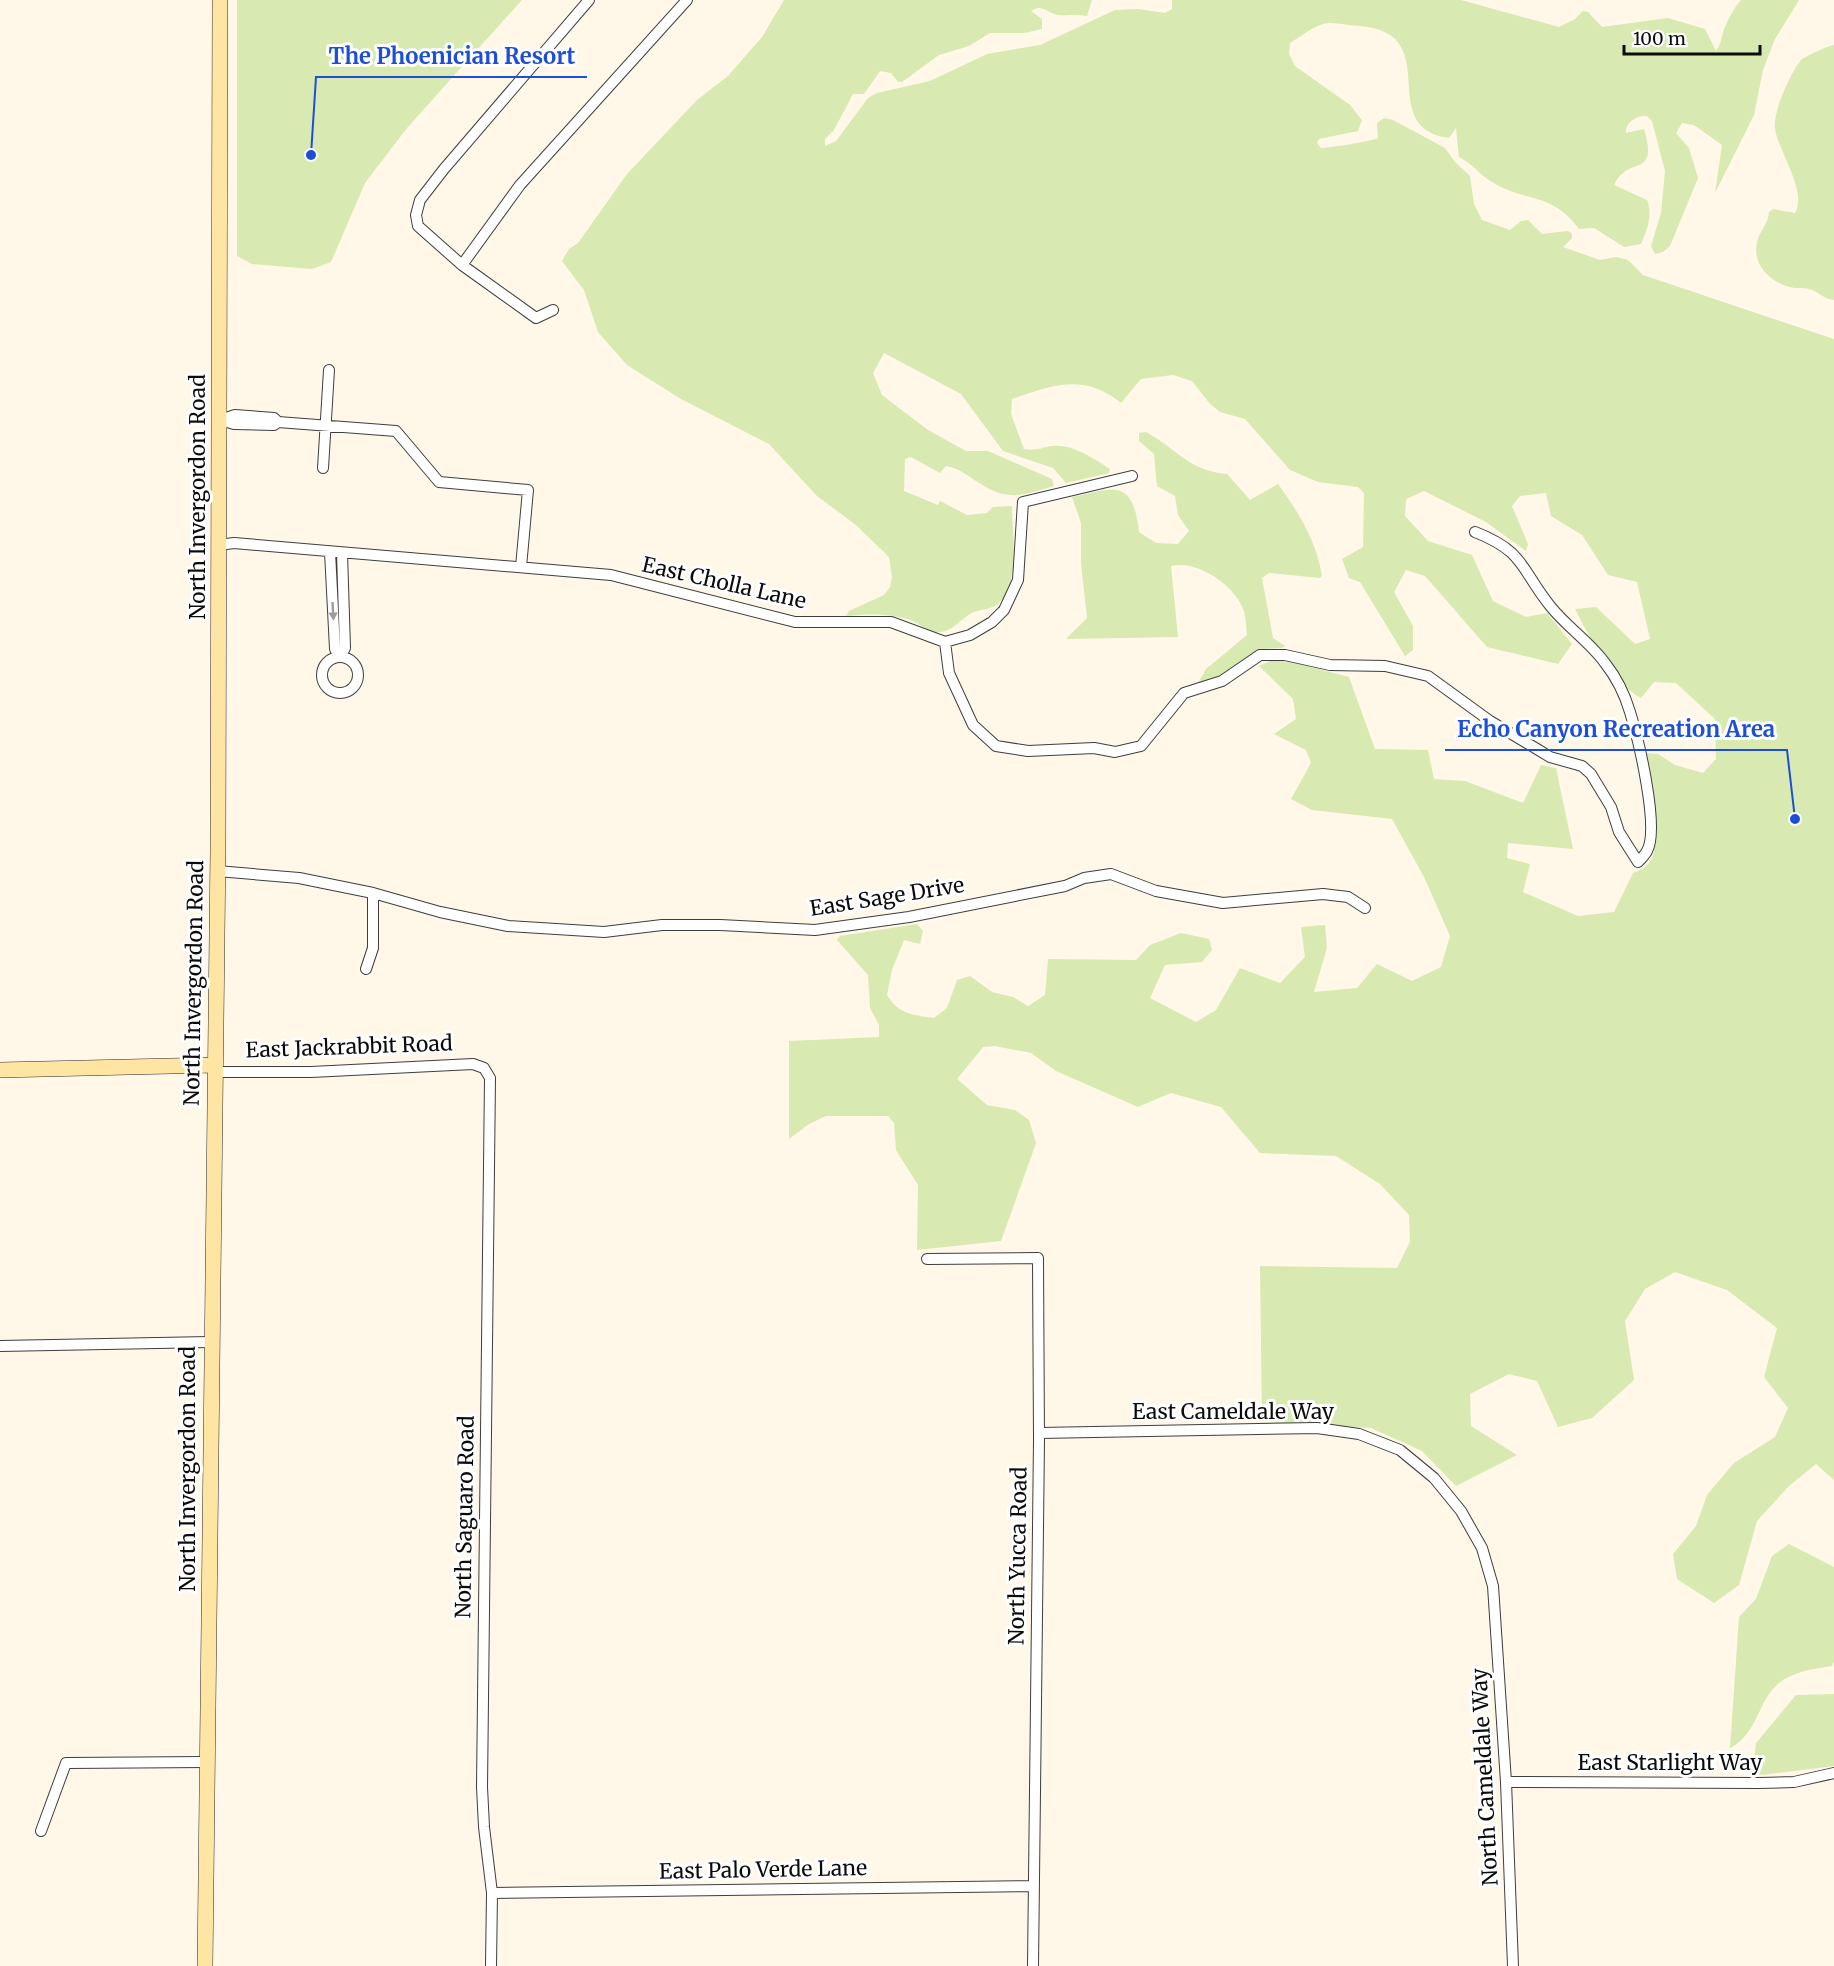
<svg xmlns="http://www.w3.org/2000/svg" width="1834" height="1966" font-family="Merriweather,serif">
<rect width="100%" height="100%" fill="#fff7e8"/>
<path fill="#d8eab1" d="M237,0H522L407,128L365,183L331,262L312,269L252,264L237,256Z
M784,0H1092L1087,16C1077,14 1067,16 1058,15C1047,13 1042,3 1031,11L1042,19V29L1025,33H990L969,46L939,55L902,82H898L891,73L880,71L864,94H853L834,130L825,139V146L836,141L868,98L877,93L930,81L987,54L1040,45L1115,10L1138,9L1165,13L1172,9V0H1461L1559,27L1575,19L1583,11L1588,12L1602,27L1668,18L1705,29L1716,51C1722,43 1721,36 1725,27C1729,17 1734,8 1741,0H1799L1775,39L1763,70L1754,115L1715,193L1722,145L1694,125L1682,123L1676,133L1689,148L1698,178L1670,246L1663,252L1655,254L1651,246L1661,213L1665,171L1652,121L1647,116C1637,115 1625,122 1626,133L1644,129C1659,180 1628,154 1614,185L1647,200C1653,215 1647,230 1641,244L1624,247L1594,228L1579,229C1551,190 1522,203 1489,180C1478,173 1473,164 1459,157L1456,128L1449,138C1373,128 1447,33 1360,26C1349,26 1333,21 1323,24C1312,27 1300,37 1290,43L1289,54L1295,66L1350,105L1362,120L1358,131L1319,139L1317,143L1321,148C1328,148 1374,141 1378,138L1377,123L1384,118L1393,120L1445,148L1455,162L1470,176L1474,204L1482,220L1510,230L1521,221L1528,220L1542,234L1568,231L1572,234V238L1563,247L1600,260L1616,257L1628,260L1643,275L1834,339V1480L1816,1464L1789,1486L1757,1521L1739,1585L1714,1603L1677,1579L1673,1554L1696,1526L1707,1495L1734,1463L1775,1437L1788,1408L1764,1377L1777,1328L1727,1290L1675,1272L1645,1289L1625,1321L1634,1380L1592,1418L1558,1427L1537,1381L1509,1374L1470,1394L1471,1426L1517,1455L1456,1486L1422,1451L1371,1428L1262,1422L1260,1266L1397,1268L1410,1242L1409,1215L1380,1184L1336,1156L1260,1153L1221,1107L1171,1093L1138,1107L1056,1071L1031,1053L995,1046L983,1047L957,1079L987,1105L1015,1110L1029,1120L1036,1143L1001,1241L917,1250L918,1185L896,1150L894,1123L888,1116H826L809,1124L789,1139V1041L879,1037V1025L870,1008L868,975L837,940L840,936L917,924L923,931L920,944L904,940L892,970L887,995C898,1014 913,1015 934,1018L947,1008L957,980L970,976L992,992L1013,997L1028,1006L1045,995L1048,959L1136,960L1150,945L1181,933L1209,939L1212,950L1202,962L1165,965L1150,998L1196,1022L1216,1010L1240,968L1280,983L1305,957L1301,927L1325,925L1327,948L1314,992L1357,988L1377,964L1412,981L1441,967L1450,936L1424,877L1392,819L1312,810L1291,799L1311,763L1306,750L1274,734L1296,719L1293,699L1259,666L1277,658L1349,677L1375,749L1428,750L1434,779L1465,781L1523,803L1541,765L1556,768L1573,849L1508,843L1507,858L1530,864L1523,892L1578,916L1614,912L1633,873C1641,871 1651,864 1653,855C1660,834 1649,777 1646,753L1658,754L1675,765L1703,773L1716,759L1715,719L1676,683L1654,682L1641,698C1613,684 1589,636 1575,609L1596,607L1635,644L1650,639L1637,582L1608,575L1582,535L1551,516L1546,493L1520,496L1512,506L1528,544L1526,551L1486,522L1424,491L1406,499L1405,516L1428,541L1472,555L1493,601L1526,617L1547,613L1572,644L1558,664L1487,647L1425,576L1406,570L1394,592L1413,626V650L1405,656L1360,582L1349,578L1342,559L1363,547L1364,493L1358,487L1318,482L1290,470L1245,419L1220,412L1210,404L1192,381L1173,375L1141,379L1121,403C1084,373 1053,385 1012,399L1011,414L1024,449C1036,451 1040,448 1052,446C1071,443 1095,459 1110,469L1109,473L1066,483L1053,468L1003,451L961,394L884,353L873,373L882,395L928,430L966,451H988L1052,479L1054,486C1020,496 1007,502 976,481C966,474 958,468 946,466L940,473L911,457L905,459L904,491L938,505L940,501L967,515L987,513L993,507L1012,506C1012,533 1021,583 999,603C993,610 980,608 970,614C959,621 950,634 935,632C926,630 918,623 910,620C890,613 867,614 846,616L849,611L884,595L890,587L892,577L889,557L856,525L817,496L769,444L681,399L627,365L598,332L584,290L562,261L569,249L578,243L627,174L697,100L728,76L762,37Z
M1834,45V300C1822,299 1819,291 1809,289C1803,287 1796,289 1790,287C1770,282 1752,265 1757,242C1760,230 1768,225 1769,212L1773,209L1795,213C1808,192 1778,150 1775,129C1773,111 1790,74 1801,60C1804,57 1829,45 1834,45Z
M1146,432C1177,449 1189,471 1227,474L1250,500L1278,484C1299,513 1316,540 1322,576L1320,578L1269,573L1262,578L1273,638L1285,646L1282,648L1261,649L1223,676L1198,683L1206,669L1247,635C1246,628 1246,619 1244,611C1236,586 1197,559 1171,566L1178,637L1066,639L1087,618L1081,564V523L1072,497C1116,487 1133,479 1139,532L1156,543L1178,544L1189,531L1178,515L1175,496L1157,486L1154,454L1139,441V433Z
M1789,1544L1834,1567V1661L1832,1666C1814,1669 1793,1671 1778,1684C1758,1700 1758,1734 1730,1748L1739,1617L1756,1599L1772,1556Z
M1834,1694V1766L1761,1775L1753,1770L1756,1743L1796,1695Z"/>
<g fill="none" stroke-linecap="round" stroke-linejoin="round">
<g stroke="#3e3e3e" stroke-width="12">
<path id="street" d="M462,265L520,185L687,0
M553,310L536,318L462,265L418,226L416,215L420,200L444,169L589,0
M220,420L234,424L274,425L278,422L396,431L439,482L528,490L521,567
M220,420L235,415L274,418L278,422
M323,468L329,370
M219,545L234,543L611,575L795,622H891L945,642L970,635L992,622L1004,610L1018,580L1023,502L1132,476
M330,552L335,649L340,657L345,648L342,553
M945,642L949,673L973,725L996,746L1028,751L1094,748L1115,752L1141,746L1184,693L1222,681L1260,655H1285L1330,665L1385,666L1428,676L1490,721L1537,749L1550,757L1582,766L1591,774L1611,807L1619,832L1638,862C1641,859 1645,855 1647,851C1660,828 1638,738 1630,712C1625,695 1616,677 1605,663C1590,642 1567,627 1551,607C1520,569 1526,552 1475,532
M322 675a18 18 0 1 1 36 0a18 18 0 1 1-36 0Z
M217,871L299,878L373,893L440,912L508,926L604,932L662,925H720L815,930L909,917L1065,886L1084,878L1111,874L1156,891L1223,903L1323,894L1348,897L1365,908
M366,969L373,948V893
M214,1072H311L473,1064L484,1068L490,1078L482,1787L484,1827L492,1893L491,1966
M927,1259L1038,1258L1039,1440L1033,1966
M0,1346L210,1342
M1039,1433L1317,1428L1359,1434L1400,1450L1434,1478L1461,1511L1482,1548L1493,1586L1506,1782L1513,1966
M1506,1782L1758,1783L1794,1782L1834,1773
M41,1831L66,1763L206,1762
M492,1893L1034,1886"/>
</g>
<g stroke="#2d2d2d" stroke-width="16">
<path id="secondary" d="M0,1070L214,1065
M205,1966L218,850L220,0"/>
</g>
<use href="#street" stroke="#fff" stroke-width="10"/>
<use href="#secondary" stroke="#ffe5a3" stroke-width="15"/>
</g>
<defs><path id="oneway-solid" d="M-6-.8H1V-3.2L6.5 0L1 3.2V.8H-6Z" transform="scale(1.5)"/></defs>
<use fill="#9d9d9d" href="#oneway-solid" transform="translate(333 611) rotate(87)"/>
<g text-anchor="middle" stroke-width="6" stroke-linejoin="round" paint-order="stroke">
<g font-size="21" fill="#0b0b0b" stroke="#fff">
<text transform="translate(198 497) rotate(-90)" y="7">North Invergordon Road</text>
<text transform="translate(724 583) rotate(13)" y="7">East Cholla Lane</text>
<text transform="translate(887 897) rotate(-9)" y="7">East Sage Drive</text>
<text transform="translate(194 983) rotate(-89)" y="7">North Invergordon Road</text>
<text transform="translate(349 1047) rotate(-2)" y="7">East Jackrabbit Road</text>
<text x="1233" y="1419">East Cameldale Way</text>
<text transform="translate(188 1469) rotate(-90)" y="7">North Invergordon Road</text>
<text transform="translate(465 1517) rotate(-89)" y="7">North Saguaro Road</text>
<text transform="translate(1018 1556) rotate(-89)" y="7">North Yucca Road</text>
<text x="1670" y="1770">East Starlight Way</text>
<text transform="translate(1485 1777) rotate(-93)" y="7">North Cameldale Way</text>
<text transform="translate(763 1870) rotate(-1)" y="7">East Palo Verde Lane</text>
</g>
</g>
<path fill="none" stroke="#1d4ed8" stroke-width="2" d="M311 155L316 77H587M1795 819L1787 750H1445"/>
<g fill="#1d4ed8" stroke="#fff" stroke-width="2">
<circle cx="311" cy="155" r="6"/>
<circle cx="1795" cy="819" r="6"/>
</g>
<g font-size="22" text-anchor="middle" font-weight="bold" fill="#1d4ed8" stroke="#fff" stroke-width="6" stroke-linejoin="round" paint-order="stroke">
<text x="452" y="64">The Phoenician Resort</text>
<text x="1616" y="737">Echo Canyon Recreation Area</text>
</g>
<path d="M1624 45v9h136v-9" fill="none" stroke="#0b0b0b" stroke-width="3"/>
<text x="1633" y="45" font-size="18" fill="#0b0b0b" stroke="#ffffff" stroke-width="4.5" paint-order="stroke">100 m</text>
</svg>
